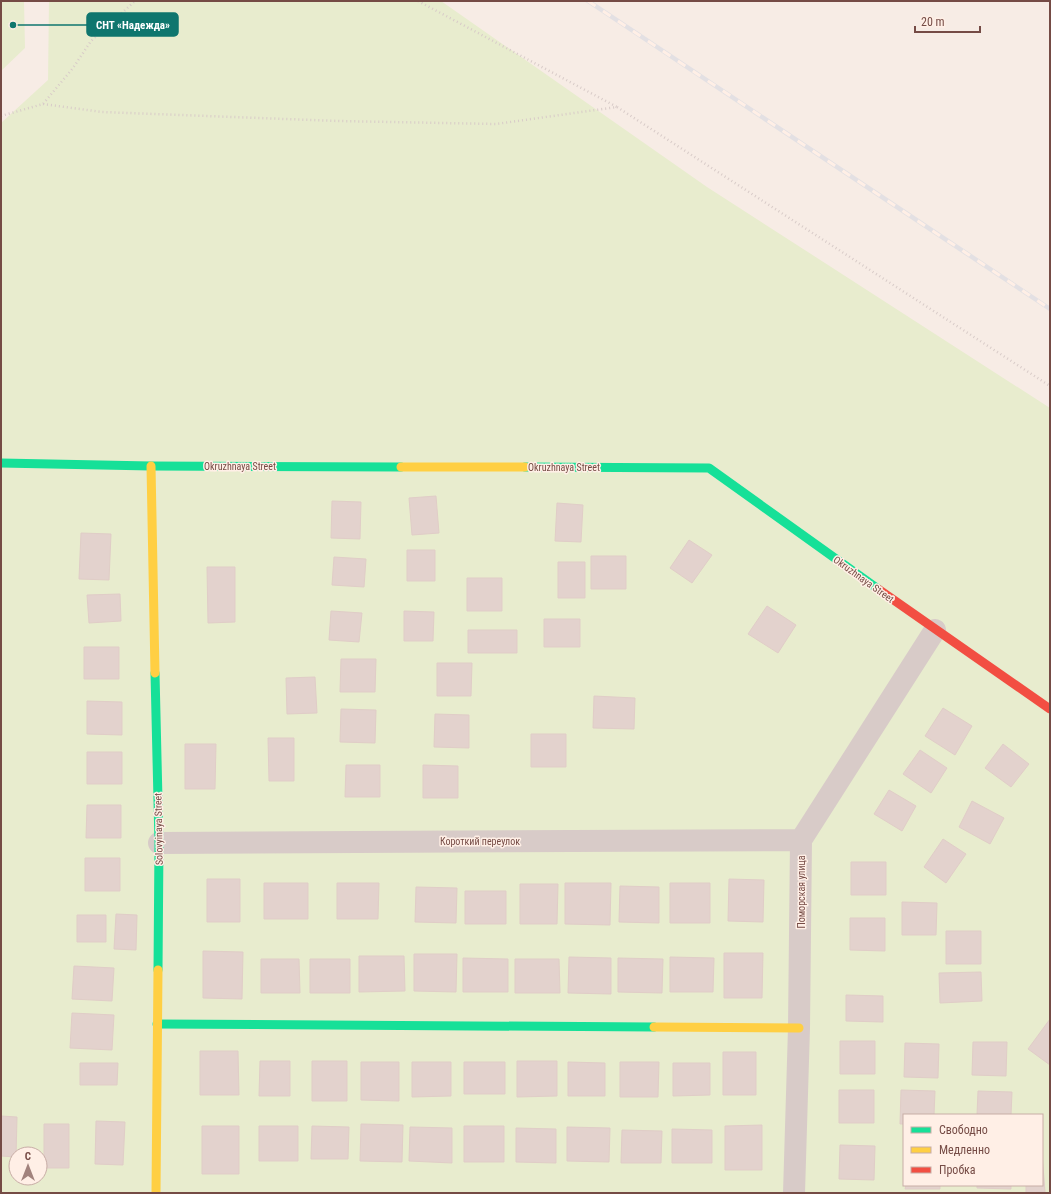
<svg xmlns="http://www.w3.org/2000/svg" width="1051" height="1194" font-family="'Roboto Condensed',sans-serif">
<rect width="100%" height="100%" fill="#f7ece5"/>
<path fill="#e8ecce" fill-rule="evenodd" d="M1,1H24L25,48L1,71Z
M49,1H441L707,187L1050,408V1193H1V123L48,80ZM904,1115H1042V1185H904ZM16,1154H40V1178H16Z"/>
<path fill="#e3d2cd" stroke="#e0cdc7" d="M436,496L439,533L412,535L409,498Z
M332,501L361,502L360,539L331,538Z
M557,503L583,505L581,542L555,541Z
M81,533L111,534L109,580L79,579Z
M689,540L712,555L692,583L670,568Z
M407,550H435V581H407Z
M591,556H626V589H591Z
M334,557L366,559L364,587L332,585Z
M558,562H585V598H558Z
M207,567H235V622L208,623Z
M467,578H502V611H467Z
M120,594L121,621L89,623L87,595Z
M767,606L796,625L778,653L748,634Z
M331,611L362,613L359,642L329,640Z
M404,611L434,612L433,641H404Z
M544,619H580V647H544Z
M468,630H517V653H468Z
M84,647H119V679H84Z
M341,659H376L375,692H340Z
M437,663H472L471,696H437Z
M315,677L317,713L287,714L286,678Z
M594,696L635,698L634,729L593,728Z
M87,701L122,702V735L87,734Z
M943,708L972,726L955,755L925,736Z
M341,709L376,710L375,743L340,742Z
M435,714L469,715V748L434,747Z
M531,734H566V767H531Z
M268,738H294V781H269Z
M185,744H216L215,789H185Z
M1003,744L1029,764L1011,787L985,768Z
M920,750L947,768L931,793L903,774Z
M87,752H122V784H87Z
M346,765H380V797H345Z
M423,765L458,766V798H423Z
M889,790L916,806L902,831L874,814Z
M972,801L1004,818L990,844L959,827Z
M87,805H121V838H86Z
M943,839L966,854L946,883L924,867Z
M85,858H120V891H85Z
M851,862H886V895H851Z
M207,879H240V922H207Z
M729,879L764,880L763,922L728,921Z
M264,883H308V919H264Z
M337,883H379L378,919H337Z
M565,883H611L610,925L565,924Z
M670,883H710V923H670Z
M520,884H558L557,924H520Z
M620,886L659,887V923L619,922Z
M416,887L457,888L456,923L415,922Z
M465,891H506V924H465Z
M902,902L937,903L936,935H902Z
M116,914L137,915L136,950L114,949Z
M77,915H106V942H77Z
M850,918H885V951L850,950Z
M946,931H981V964H946Z
M203,951L243,952L242,999L203,998Z
M724,953H763L762,998H724Z
M414,954H457L456,992L414,991Z
M359,956H404L405,991L359,992Z
M569,957L611,958V994L568,993Z
M670,957L714,958L713,992H670Z
M463,958L508,959V992H463Z
M618,958L663,959L662,993L618,992Z
M261,959H299L300,993H261Z
M310,959H350V993H310Z
M515,959H559L560,993H515Z
M74,966L114,968L112,1001L72,999Z
M981,972L982,1001L940,1003L939,973Z
M846,995L883,996V1022L846,1021Z
M72,1013L114,1015L112,1050L70,1048Z
M1050,1019V1065L1028,1049Z
M840,1041H875V1074H840Z
M973,1042H1007L1006,1076L972,1075Z
M905,1043L939,1044L938,1078L904,1077Z
M200,1051H238L239,1095H200Z
M723,1052H756V1095H723Z
M260,1061H290V1096H259Z
M312,1061H347V1101H312Z
M517,1061H557V1096L517,1097Z
M361,1062H399V1101L361,1100Z
M412,1062H451V1096L412,1097Z
M464,1062H505V1094H464Z
M568,1062L605,1063V1096H568Z
M620,1062H659L658,1097H620Z
M80,1063H118L117,1085H80Z
M673,1063H710V1095L673,1096Z
M839,1090H874V1123H839Z
M901,1090L935,1091L934,1115H904V1124H900Z
M978,1091L1012,1092L1011,1115H977Z
M1,1116L17,1117L16,1157L1,1156Z
M96,1121L125,1122L123,1165L95,1164Z
M44,1124H69V1168H44Z
M361,1124L403,1125L402,1162L360,1161Z
M762,1125V1170H725V1126Z
M202,1126H239V1174H202Z
M259,1126H298V1161H259Z
M312,1126L349,1127L348,1159H311Z
M464,1126H504V1162H464Z
M410,1127L452,1128V1163L409,1161Z
M567,1127L610,1128L609,1162L567,1161Z
M516,1128L556,1129V1163L516,1162Z
M672,1129L712,1130V1163H672Z
M622,1130L662,1131L661,1163H621Z
M840,1145L875,1146L874,1180L839,1179Z
M1042,1154L1045,1192L1026,1193V1185H1042Z
M906,1185H940V1189H905Z
M977,1185H1011V1189L977,1188Z"/>
<g fill="none" stroke-linecap="round" stroke-linejoin="round">
<path stroke="#d8cbc8" stroke-width="2.5" stroke-dasharray="1 3" stroke-linecap="butt" d="M418,1L617,107
M43,104L102,112L338,121L496,124L617,107L1050,386
M1,116L43,104L73,68L91,41L135,1"/>
<path stroke="#d8cbc8" stroke-width="22" d="M159,843L801,840
M794,1193L799,1028L801,840L935,630"/>
<path stroke="#16e098" stroke-width="9" d="M1,463L151,466L401,467
M525,467L709,468L878,589
M155,673L159,843L158,970
M157,1024L654,1027"/>
<path stroke="#ffcf43" stroke-width="9" d="M151,466L155,673
M401,467H525
M654,1027L799,1028
M156,1193L158,970"/>
<path stroke="#f24e42" stroke-width="9" d="M878,589L1050,709"/>
<g stroke="#e3e0e3" stroke-width="4.5">
<path id="rail" d="M588,1L1050,309"/>
</g>
<use href="#rail" stroke="#ffefe6" stroke-width="3" stroke-dasharray="9" stroke-linecap="butt"/>
</g>
<g text-anchor="middle" stroke-width="3" stroke-linejoin="round" paint-order="stroke">
<g font-size="10" fill="#754b45" stroke="#ffefe6">
<text x="240" y="470">Okruzhnaya Street</text>
<text x="564" y="471">Okruzhnaya Street</text>
<text transform="translate(864 579) rotate(36)" y="4">Okruzhnaya Street</text>
<text transform="translate(158 829) rotate(-91)" y="4">Solovyinaya Street</text>
<text x="480" y="845">Короткий переулок</text>
<text transform="translate(801 892) rotate(-90)" y="4">Поморская улица</text>
</g>
</g>
<path fill="none" stroke="#0f766e" stroke-width="1.5" d="M13 25L87 25"/>
<circle fill="#0f766e" stroke="#ffefe6" stroke-width="1.5" cx="13" cy="25" r="4"/>
<rect fill="#0f766e" stroke="#0f766e" stroke-width="1.5" x="87" y="13" width="91" height="23" rx="4"/>
<g font-size="11" text-anchor="middle" font-weight="bold" fill="#fff">
<text x="133" y="29">СНТ «Надежда»</text>
</g>
<rect width="1051" height="1194" fill="none" stroke="#754b45" stroke-width="4"/>
<rect x="903" y="1114" width="140" height="72" fill="#ffefe6" stroke="#c8ada6"/>
<rect x="911" y="1127" width="20" height="6" fill="#16e098" stroke="#c8ada6"/>
<text x="939" y="1134" font-size="12" fill="#754b45">Свободно</text>
<rect x="911" y="1147" width="20" height="6" fill="#ffcf43" stroke="#c8ada6"/>
<text x="939" y="1154" font-size="12" fill="#754b45">Медленно</text>
<rect x="911" y="1167" width="20" height="6" fill="#f24e42" stroke="#c8ada6"/>
<text x="939" y="1174" font-size="12" fill="#754b45">Пробка</text>
<g transform="translate(28 1166)"><circle r="19" fill="#ffefe6" stroke="#c8ada6"/>
<path d="M0-3L7 15L0 10L-7 15Z" fill="#a2837d"/>
<text y="-6" font-size="11" font-weight="bold" text-anchor="middle" fill="#754b45">С</text>
</g>
<path d="M915 26v6h65v-6" fill="none" stroke="#754b45" stroke-width="2"/>
<text x="921" y="26" font-size="12" fill="#754b45" stroke="#ffefe6" stroke-width="3" paint-order="stroke">20 m</text>
</svg>
